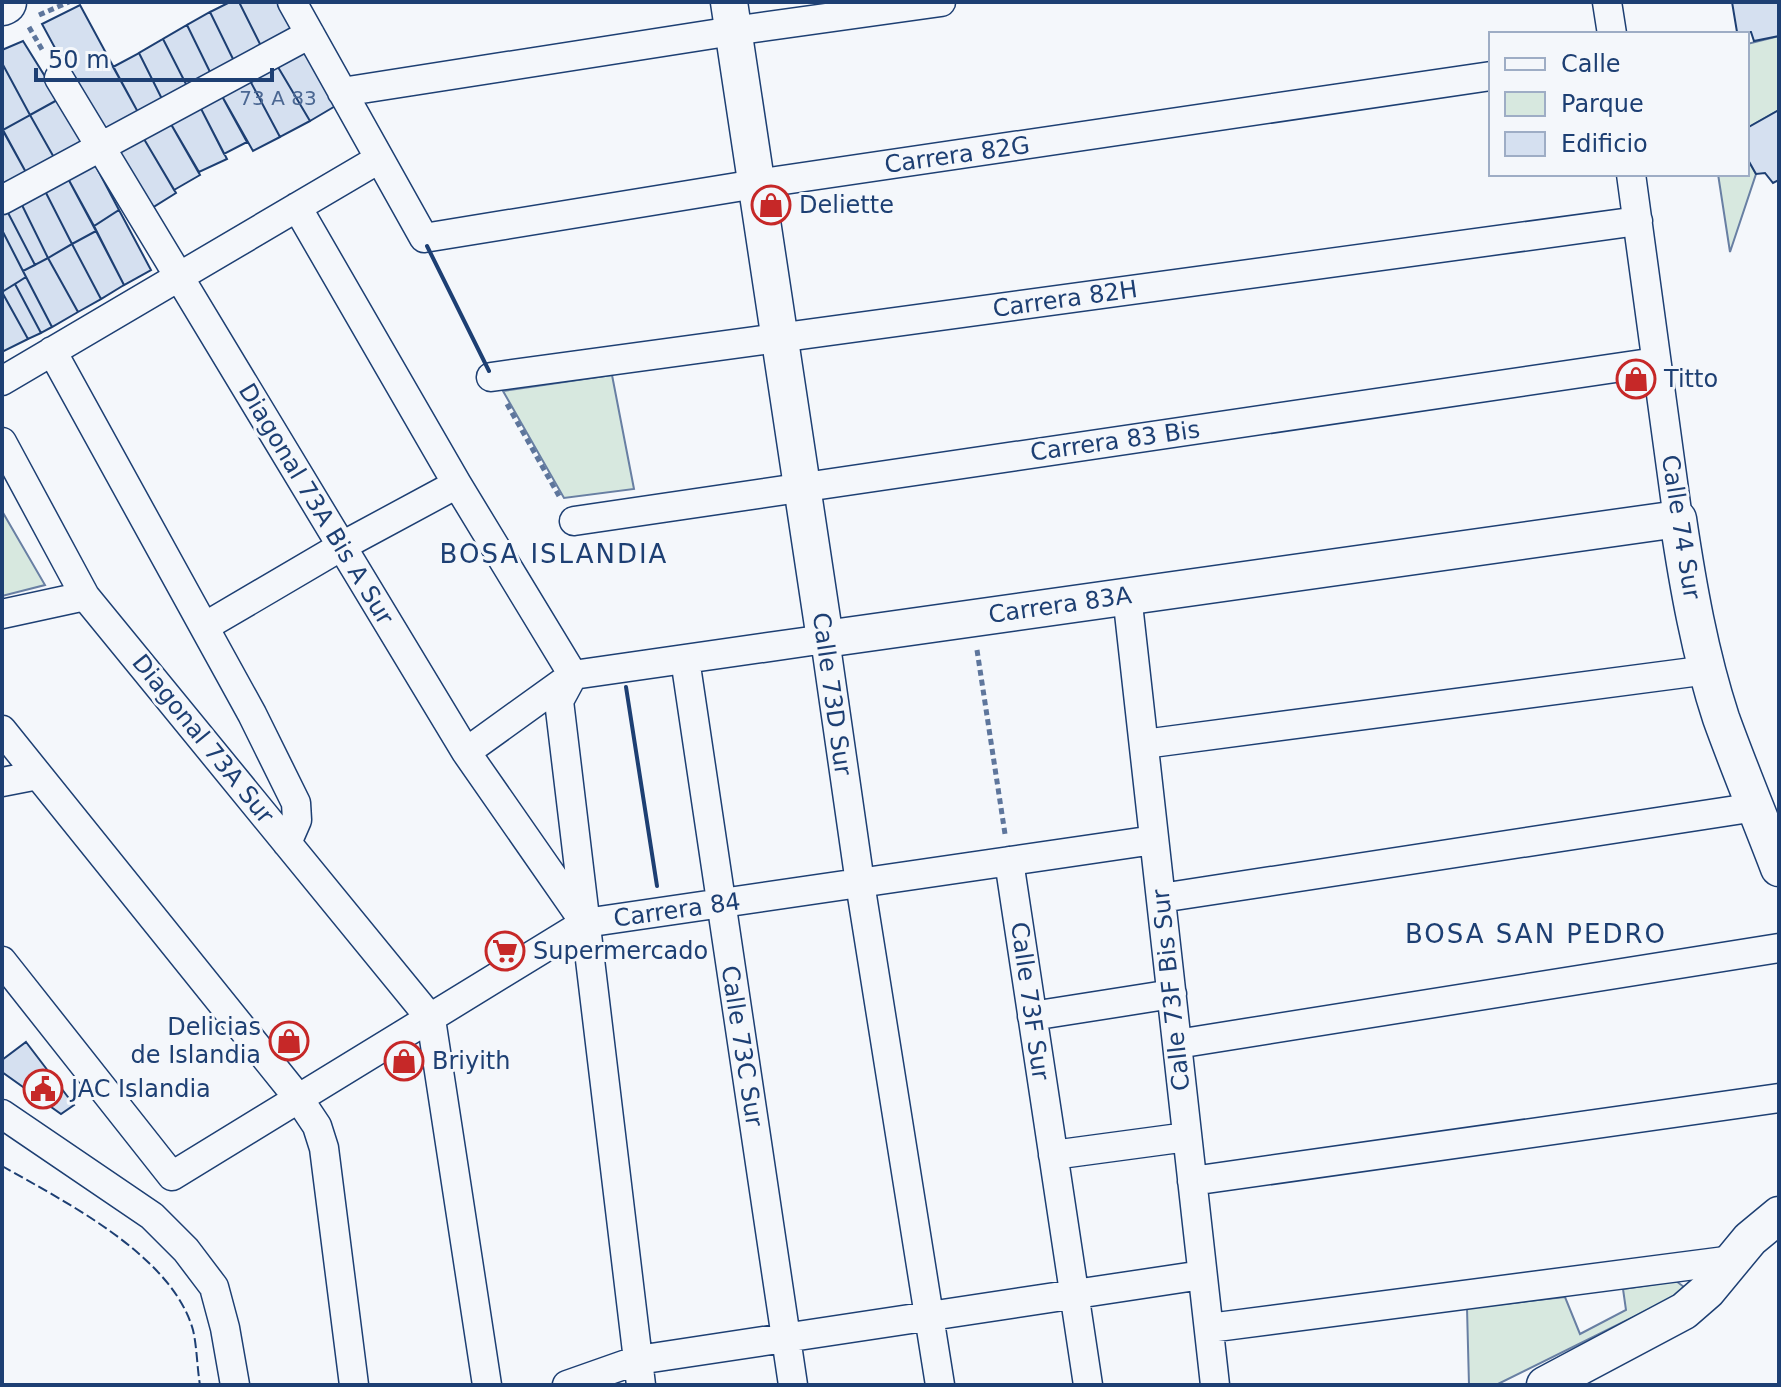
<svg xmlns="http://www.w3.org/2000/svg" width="1781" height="1387" font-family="'DejaVu Sans',sans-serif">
<rect width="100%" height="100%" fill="#f4f7fb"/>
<path fill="#d7e8df" stroke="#687fa3" stroke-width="2" d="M1779,36V110L1747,128V44Z
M1747,158L1756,174L1730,252L1718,174H1747Z
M612,375L634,489L564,498L503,391Z
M2,511L45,585L2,596Z
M1676,1281L1688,1290L1496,1385H1469L1467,1308L1565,1297L1580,1334L1626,1310L1623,1289Z"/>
<path fill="#d5e0f0" stroke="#1d3f73" stroke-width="2" d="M230,2H239L262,48L235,63L210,12Z
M239,2H281L295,30L262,48Z
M1732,2H1779V36L1754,41L1751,32H1737Z
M80,5L139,114L101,133L42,24Z
M210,12L235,63L211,74L187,25Z
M187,25L211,74L188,88L163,39Z
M163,39L188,88L164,103L139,53Z
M23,41L59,99L30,115L2,63V50Z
M302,49L337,105L310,121L275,62Z
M139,53L164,103L139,114L113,67Z
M275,62L310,121L280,137L247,75Z
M2,63L30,115L3,130L2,129Z
M247,75L280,137L253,151L218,89Z
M218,89L247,142L224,154L197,101Z
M59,99L86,146L56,161L30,115Z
M197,101L227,159L199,172L168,119Z
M1779,110V180L1773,183L1765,173L1756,174L1747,158V128Z
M30,115L56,161L28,176L3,130Z
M168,119L200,175L174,190L141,134Z
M2,129L28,176L5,189L2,183Z
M141,134L176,193L147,211L112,153Z
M91,157L119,210L94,226L65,173Z
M65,173L96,231L72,244L43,187Z
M43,187L72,244L48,258L19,199Z
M19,199L48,258L35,265L5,207Z
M5,207L35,265L23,271L2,230V209Z
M119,210L151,270L124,285L94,226Z
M2,230L26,277L2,292Z
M96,231L124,285L101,299L72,244Z
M72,244L101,299L78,312L48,258Z
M48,258L78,312L52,327L23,271Z
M26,277L52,327L41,333L15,284Z
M15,284L41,333L28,339L2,292Z
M2,292L28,339L2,352Z
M26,1042L74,1105L61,1114L2,1072V1060Z"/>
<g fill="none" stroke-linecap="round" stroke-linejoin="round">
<g stroke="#1d3f73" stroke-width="31">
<path id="minor" d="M292,2L424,238L756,184L1491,76
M1607,2L1612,34
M59,78L466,752L585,923
M342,92L733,31L941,2
M1631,174L1678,519
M2,200L310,34
M297,207L457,484L573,675
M52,351L252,714L296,803L297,820L287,843
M491,377L1638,221
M2,381L379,159
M2,442L85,596L431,1019L487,1385
M574,521L1656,362
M1127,595L1215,1385
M2,614L85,596
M204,627L342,546L457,484
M685,659L793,1385
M573,675L559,701L641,1385
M2,730L299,1099L317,1126L324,1148L354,1385
M1144,744L1708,670
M466,752L573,675L825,639L860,883L940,1385
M2,782L38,775
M1009,861L1088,1385
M1161,898L1756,807
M2,961L172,1176L585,923L1154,840
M1032,1016L1172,994
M1177,1044L1779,948
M2,1114L152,1216L186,1250L214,1287L225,1328L235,1385
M1053,1155L1187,1137
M1192,1181L1779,1098
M1209,1328L1733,1260
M567,1385L638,1360L1202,1275"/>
</g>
<g stroke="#1d3f73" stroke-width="39">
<path id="tertiary" d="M729,2L825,639L1678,519C1688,586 1700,654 1721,718C1739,768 1760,818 1779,868
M1545,1385L1684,1311L1707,1291L1750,1239L1779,1215"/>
</g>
<g stroke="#1d3f73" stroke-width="47">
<path id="primary" d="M2,3L4,2"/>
</g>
<path stroke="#5e769c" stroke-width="5" stroke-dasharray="6 4" stroke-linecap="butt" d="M39,15L69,2
M29,27L44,53
M507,404L559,496
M977,650L1005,834"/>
<use href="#minor" stroke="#f4f7fb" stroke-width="28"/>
<use href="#tertiary" stroke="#f4f7fb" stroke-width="36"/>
<use href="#primary" stroke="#f4f7fb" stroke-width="44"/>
<path stroke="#1d3f73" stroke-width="2" stroke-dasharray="10 4" stroke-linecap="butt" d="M2,1166C65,1202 172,1255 193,1330C197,1347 197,1367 200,1385"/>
<path stroke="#1d3f73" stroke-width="4" d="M427,246L489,371
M626,687L657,886"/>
</g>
<defs>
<g id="shop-ring" transform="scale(2)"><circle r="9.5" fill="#f4f7fb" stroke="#c62828" stroke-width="1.5"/><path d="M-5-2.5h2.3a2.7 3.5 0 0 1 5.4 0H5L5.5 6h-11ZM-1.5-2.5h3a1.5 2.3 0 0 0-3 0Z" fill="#c62828"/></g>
<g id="supermarket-ring" transform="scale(2)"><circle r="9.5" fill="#f4f7fb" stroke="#c62828" stroke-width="1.5"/><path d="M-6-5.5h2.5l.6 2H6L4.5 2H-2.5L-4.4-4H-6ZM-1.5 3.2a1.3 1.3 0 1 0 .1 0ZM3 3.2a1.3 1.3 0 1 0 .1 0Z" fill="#c62828"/></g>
<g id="civic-ring" transform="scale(2)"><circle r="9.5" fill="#f4f7fb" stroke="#c62828" stroke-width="1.5"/><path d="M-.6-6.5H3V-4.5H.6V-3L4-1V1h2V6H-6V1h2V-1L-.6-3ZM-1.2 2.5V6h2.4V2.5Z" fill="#c62828"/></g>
</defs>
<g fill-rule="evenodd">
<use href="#shop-ring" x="771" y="205"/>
<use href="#shop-ring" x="1636" y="379"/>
<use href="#supermarket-ring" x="505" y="951"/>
<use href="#shop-ring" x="289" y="1041"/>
<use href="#shop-ring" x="404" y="1061"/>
<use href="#civic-ring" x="43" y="1089"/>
</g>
<g text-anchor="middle" stroke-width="6" stroke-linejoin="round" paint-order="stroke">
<g font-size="20" fill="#4b6792">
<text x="278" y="105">73 A 83</text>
</g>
<g font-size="24" fill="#1d3f73" stroke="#f4f7fb">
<text transform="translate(957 155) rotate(-8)" y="8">Carrera 82G</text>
<text transform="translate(1065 299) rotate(-8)" y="8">Carrera 82H</text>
<text transform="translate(1115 441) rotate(-8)" y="8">Carrera 83 Bis</text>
<text transform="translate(316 504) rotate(59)" y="8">Diagonal 73A Bis A Sur</text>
<text transform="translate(1681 527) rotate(81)" y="8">Calle 74 Sur</text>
<text transform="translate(1060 605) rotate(-8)" y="8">Carrera 83A</text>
<text transform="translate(832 694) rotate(82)" y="8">Calle 73D Sur</text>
<text transform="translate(203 739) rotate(51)" y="8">Diagonal 73A Sur</text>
<text transform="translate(677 910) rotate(-8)" y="8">Carrera 84</text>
<text transform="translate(1171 990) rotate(-96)" y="8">Calle 73F Bis Sur</text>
<text transform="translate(1030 1001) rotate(82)" y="8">Calle 73F Sur</text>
<text transform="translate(742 1046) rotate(81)" y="8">Calle 73C Sur</text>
</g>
<g font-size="24" fill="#1d3f73" stroke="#f4f7fb" text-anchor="start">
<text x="799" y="213">Deliette</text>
<text x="1664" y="387">Titto</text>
<text x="533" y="959">Supermercado</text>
<text x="261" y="1035" text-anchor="end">Delicias<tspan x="261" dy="28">de Islandia</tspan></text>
<text x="432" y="1069">Briyith</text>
<text x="71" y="1097">JAC Islandia</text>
</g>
<g font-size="26" letter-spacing="2" fill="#1d3f73" stroke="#f4f7fb">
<text x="554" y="563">BOSA ISLANDIA</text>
<text x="1536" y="943">BOSA SAN PEDRO</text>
</g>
</g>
<rect width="1781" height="1387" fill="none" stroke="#1d3f73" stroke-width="8"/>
<rect x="1489" y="32" width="260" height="144" fill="#f4f7fb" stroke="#9eadc5" stroke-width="2"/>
<rect x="1505" y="58" width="40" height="12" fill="#f4f7fb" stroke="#9eadc5" stroke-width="2"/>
<text x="1561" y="72" font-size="24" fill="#1d3f73">Calle</text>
<rect x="1505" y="92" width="40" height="24" fill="#d7e8df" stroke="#9eadc5" stroke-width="2"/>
<text x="1561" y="112" font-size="24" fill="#1d3f73">Parque</text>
<rect x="1505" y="132" width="40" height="24" fill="#d5e0f0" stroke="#9eadc5" stroke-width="2"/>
<text x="1561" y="152" font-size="24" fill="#1d3f73">Edificio</text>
<path d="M36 68v12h236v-12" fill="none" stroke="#1d3f73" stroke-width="4"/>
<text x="48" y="68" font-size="24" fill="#1d3f73" stroke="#f4f7fb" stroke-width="6" paint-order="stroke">50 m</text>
</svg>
